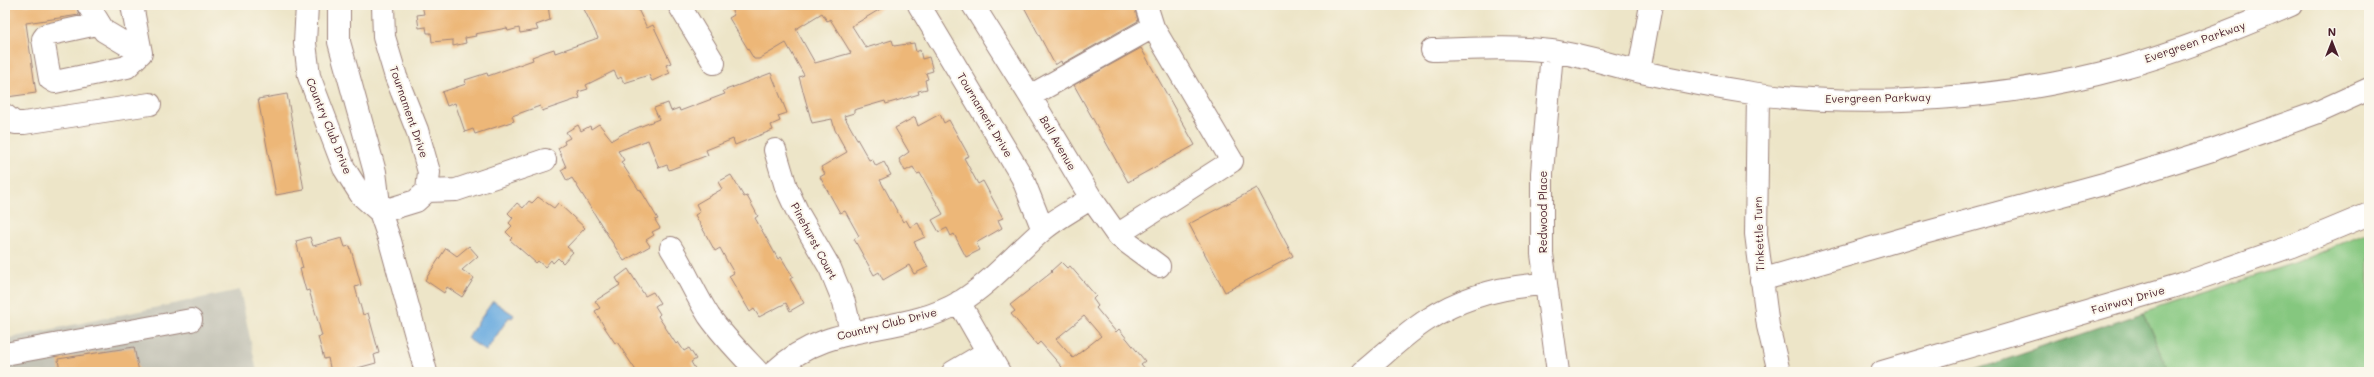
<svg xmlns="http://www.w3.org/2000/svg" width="2374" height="377" font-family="Mali,sans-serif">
<rect width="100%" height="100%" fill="#fbf7ec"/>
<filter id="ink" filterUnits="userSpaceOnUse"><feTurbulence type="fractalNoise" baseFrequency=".025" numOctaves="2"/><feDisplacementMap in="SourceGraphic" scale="8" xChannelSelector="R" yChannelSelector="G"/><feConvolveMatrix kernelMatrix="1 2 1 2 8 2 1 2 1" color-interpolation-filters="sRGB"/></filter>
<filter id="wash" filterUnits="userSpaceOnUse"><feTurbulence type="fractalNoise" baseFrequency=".012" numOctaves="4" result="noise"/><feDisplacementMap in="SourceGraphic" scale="16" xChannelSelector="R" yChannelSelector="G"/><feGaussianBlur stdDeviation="0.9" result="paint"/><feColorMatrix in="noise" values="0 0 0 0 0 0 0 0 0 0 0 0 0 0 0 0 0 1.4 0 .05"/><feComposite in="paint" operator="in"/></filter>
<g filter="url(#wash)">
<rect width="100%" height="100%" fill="#ede5c8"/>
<path fill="#c6c5b8" d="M240,290L257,372H5V339Z"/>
<path fill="#85c77f" stroke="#687355" d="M2369,232V372H2169L2143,313L2297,262Z"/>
<path fill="#6cac6e" stroke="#5b664c" d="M2143,313L2169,372H1969Z"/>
<path fill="#6cacdf" stroke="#5b6685" d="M493,301L514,315L512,318L509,317L486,351L467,338Z"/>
<g id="blocks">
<path fill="#edb778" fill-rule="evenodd" d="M5,5H76L79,15L26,23L36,93L7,97Z
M422,5H548L550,20L536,25L538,30L520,33L519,28L508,31L507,28L475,34L476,36L465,38L466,43L453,46V40L432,42L431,33H427L426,27L419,28L417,15L424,14Z
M582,5H636L647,28L653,25L671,63L666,65L670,73L652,81L649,75L624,83L621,77L618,79L614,71L586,85L588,89L578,92L580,98L542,111L540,106L512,116L514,121L475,134L473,129L465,132L455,103L447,106L442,92L466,84L465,80L487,73L488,76L533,60L532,57L545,52L554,49L555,53L598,38Z
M729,5H887L852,26L866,48L892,40L894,46L914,43L916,52L920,50L922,59L929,57L933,71L926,73L928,79L925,80L927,89L918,91L919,94L886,104L885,101L854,110V113L844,116L869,160L872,159L876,166L884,162L891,175L880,180L903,222L906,220L910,227L918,223L925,237L914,242L928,267L914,274L909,265L883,280L879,272L874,275L854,239L859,236L845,211L840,213L820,177L825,174L821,167L847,152L835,130L832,119L812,123L799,77L804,75L786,43L759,59H754L729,18L734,15ZM822,13L827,21L830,19L851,53L815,63L796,29Z
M1023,5H1134L1138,21L1062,64L1061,61L1055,65Z
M1141,48L1195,145L1128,182L1074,85Z
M771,73L787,113L778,116L780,121L771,125L773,130L735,145L733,139L706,150L708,155L669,170L667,165L659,168L648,140L618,151L624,160L621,162L639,190L640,189L658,219L655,220L660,228L652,232L654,235L646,240L650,246L624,261L572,178L567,181L561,170L566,167L558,148L565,144L564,141L570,138L566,132L578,125L581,131L590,126L591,129L599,124L612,140L624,133L659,119L654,108L668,103L671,111L679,108L680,111L725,94L723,91Z
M287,94L304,190L276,195L258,99Z
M940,114L944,123L949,120L969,156L964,158L978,184L983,181L1003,218L998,220L1002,228L976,243L980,250L966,257L954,234L951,236L947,228L939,232L932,220L943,214L920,173L917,174L913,167L905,171L899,159L909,152L895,128L915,117L918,126Z
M731,175L744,197L747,196L758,216L755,218L778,259L781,257L793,277L790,279L804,303L790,311L786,303L759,317L754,309L750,312L729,276L734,273L727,261L720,248L715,251L695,215L700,212L696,204L722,189L718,182Z
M1257,188L1293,256L1225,292L1189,224Z
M538,197L554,208L558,203L585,228L567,247L573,252L563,263L558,258L553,263L551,260L545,267L538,261L536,263L510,240L512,238L506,232L512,226L509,223L513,218L508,213L517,203L523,208L529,201L532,203Z
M310,237L313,246L342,238L345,247L350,246L361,285L355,287L363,315L368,313L379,353L374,355L376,363L343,372H331L328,358L324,359L318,337L322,336L309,290L306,291L300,269L303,268L296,241Z
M469,246L478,256L462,270L474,278L462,297L447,287L444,293L425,280L446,248L457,256Z
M1061,262L1067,268L1070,266L1096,296L1093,299L1098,306L1096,308L1116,332L1119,329L1145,361L1141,364L1148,372H1056L1062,367L1040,342L1037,345L1011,314L1015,311L1010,305L1052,272L1051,271ZM1084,316L1101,336L1073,358L1056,339Z
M628,269L645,296L653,292L660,303L655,306L660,314L658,316L676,344L678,342L684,351L689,348L696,359L691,362L697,372H637L617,342L615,343L605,328L595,311L600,308L595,301L620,285L616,278Z
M134,347L139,372H60L58,359Z"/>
</g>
</g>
<g filter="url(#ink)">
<use href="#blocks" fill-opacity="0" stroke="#9c827a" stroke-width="1"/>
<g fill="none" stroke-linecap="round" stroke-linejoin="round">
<g stroke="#9c827a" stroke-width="24">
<path id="minor" d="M88,5L104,31L141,53L132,5
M307,5L305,43L309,76L344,168L361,195L380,212
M339,5V42L375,172L380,212L390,241L426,372
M679,5L714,63
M919,5L1022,177L1043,230
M973,5L1030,96L1091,198L1117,235L1159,266
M1146,5L1153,27
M97,24L46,35L43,39L50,79L55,82L127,67L141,53
M1432,50C1472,49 1511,46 1551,51C1580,55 1608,64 1637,71C1677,80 1718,88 1758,94C1872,109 2011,98 2121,68C2179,52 2236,29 2291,5
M1552,52L1542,173V254L1558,372
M1639,71L1651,5
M1758,94L1756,234L1768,326L1779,372
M1030,96L1153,27L1232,161L1117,235
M5,115L15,123H24L150,104
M775,150L786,187L798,213L830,268L844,302L851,332
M427,191L456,190L545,160
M380,212L416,201L427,191L429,172L417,130L396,77L384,37L383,5
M671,248C685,270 695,294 709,316C723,336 741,354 758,372
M1761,280L1913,236L2107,183L2212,150L2316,113L2369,89
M959,302L999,372
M5,354L191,320
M774,372C829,319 900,337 960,302C991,283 1015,254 1043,230C1057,218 1075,209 1091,198
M953,372L987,352
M1363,372C1384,355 1405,334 1427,320C1462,297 1505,286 1546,284
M1882,372L2182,284L2292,246L2369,214"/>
</g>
<use href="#minor" stroke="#fff" stroke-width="22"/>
</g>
</g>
<g text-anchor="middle" stroke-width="4" stroke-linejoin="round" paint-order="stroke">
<g font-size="11" fill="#4a1f2b" stroke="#fbf7ec">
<text transform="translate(2195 42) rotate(-19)" y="4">Evergreen Parkway</text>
<text transform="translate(1878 98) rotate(-1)" y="4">Evergreen Parkway</text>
<text transform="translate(409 112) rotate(71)" y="4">Tournament Drive</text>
<text transform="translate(985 115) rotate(59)" y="4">Tournament Drive</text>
<text transform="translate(329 126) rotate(68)" y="4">Country Club Drive</text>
<text transform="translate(1058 143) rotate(60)" y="4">Ball Avenue</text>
<text transform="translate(1543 212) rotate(-90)" y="4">Redwood Place</text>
<text transform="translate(1759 234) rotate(-92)" y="4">Tinkettle Turn</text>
<text transform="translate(814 241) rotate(62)" y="4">Pinehurst Court</text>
<text transform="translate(2128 300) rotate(-16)" y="4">Fairway Drive</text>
<text transform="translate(887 324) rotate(-14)" y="4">Country Club Drive</text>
</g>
</g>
<rect width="2374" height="377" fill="none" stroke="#fbf7ec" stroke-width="20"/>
<g transform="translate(2332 42)" stroke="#fbf7ec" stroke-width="3" paint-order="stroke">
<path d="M0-3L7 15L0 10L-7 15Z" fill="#4a1f2b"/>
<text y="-6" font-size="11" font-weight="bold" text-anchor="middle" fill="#4a1f2b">N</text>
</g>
</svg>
